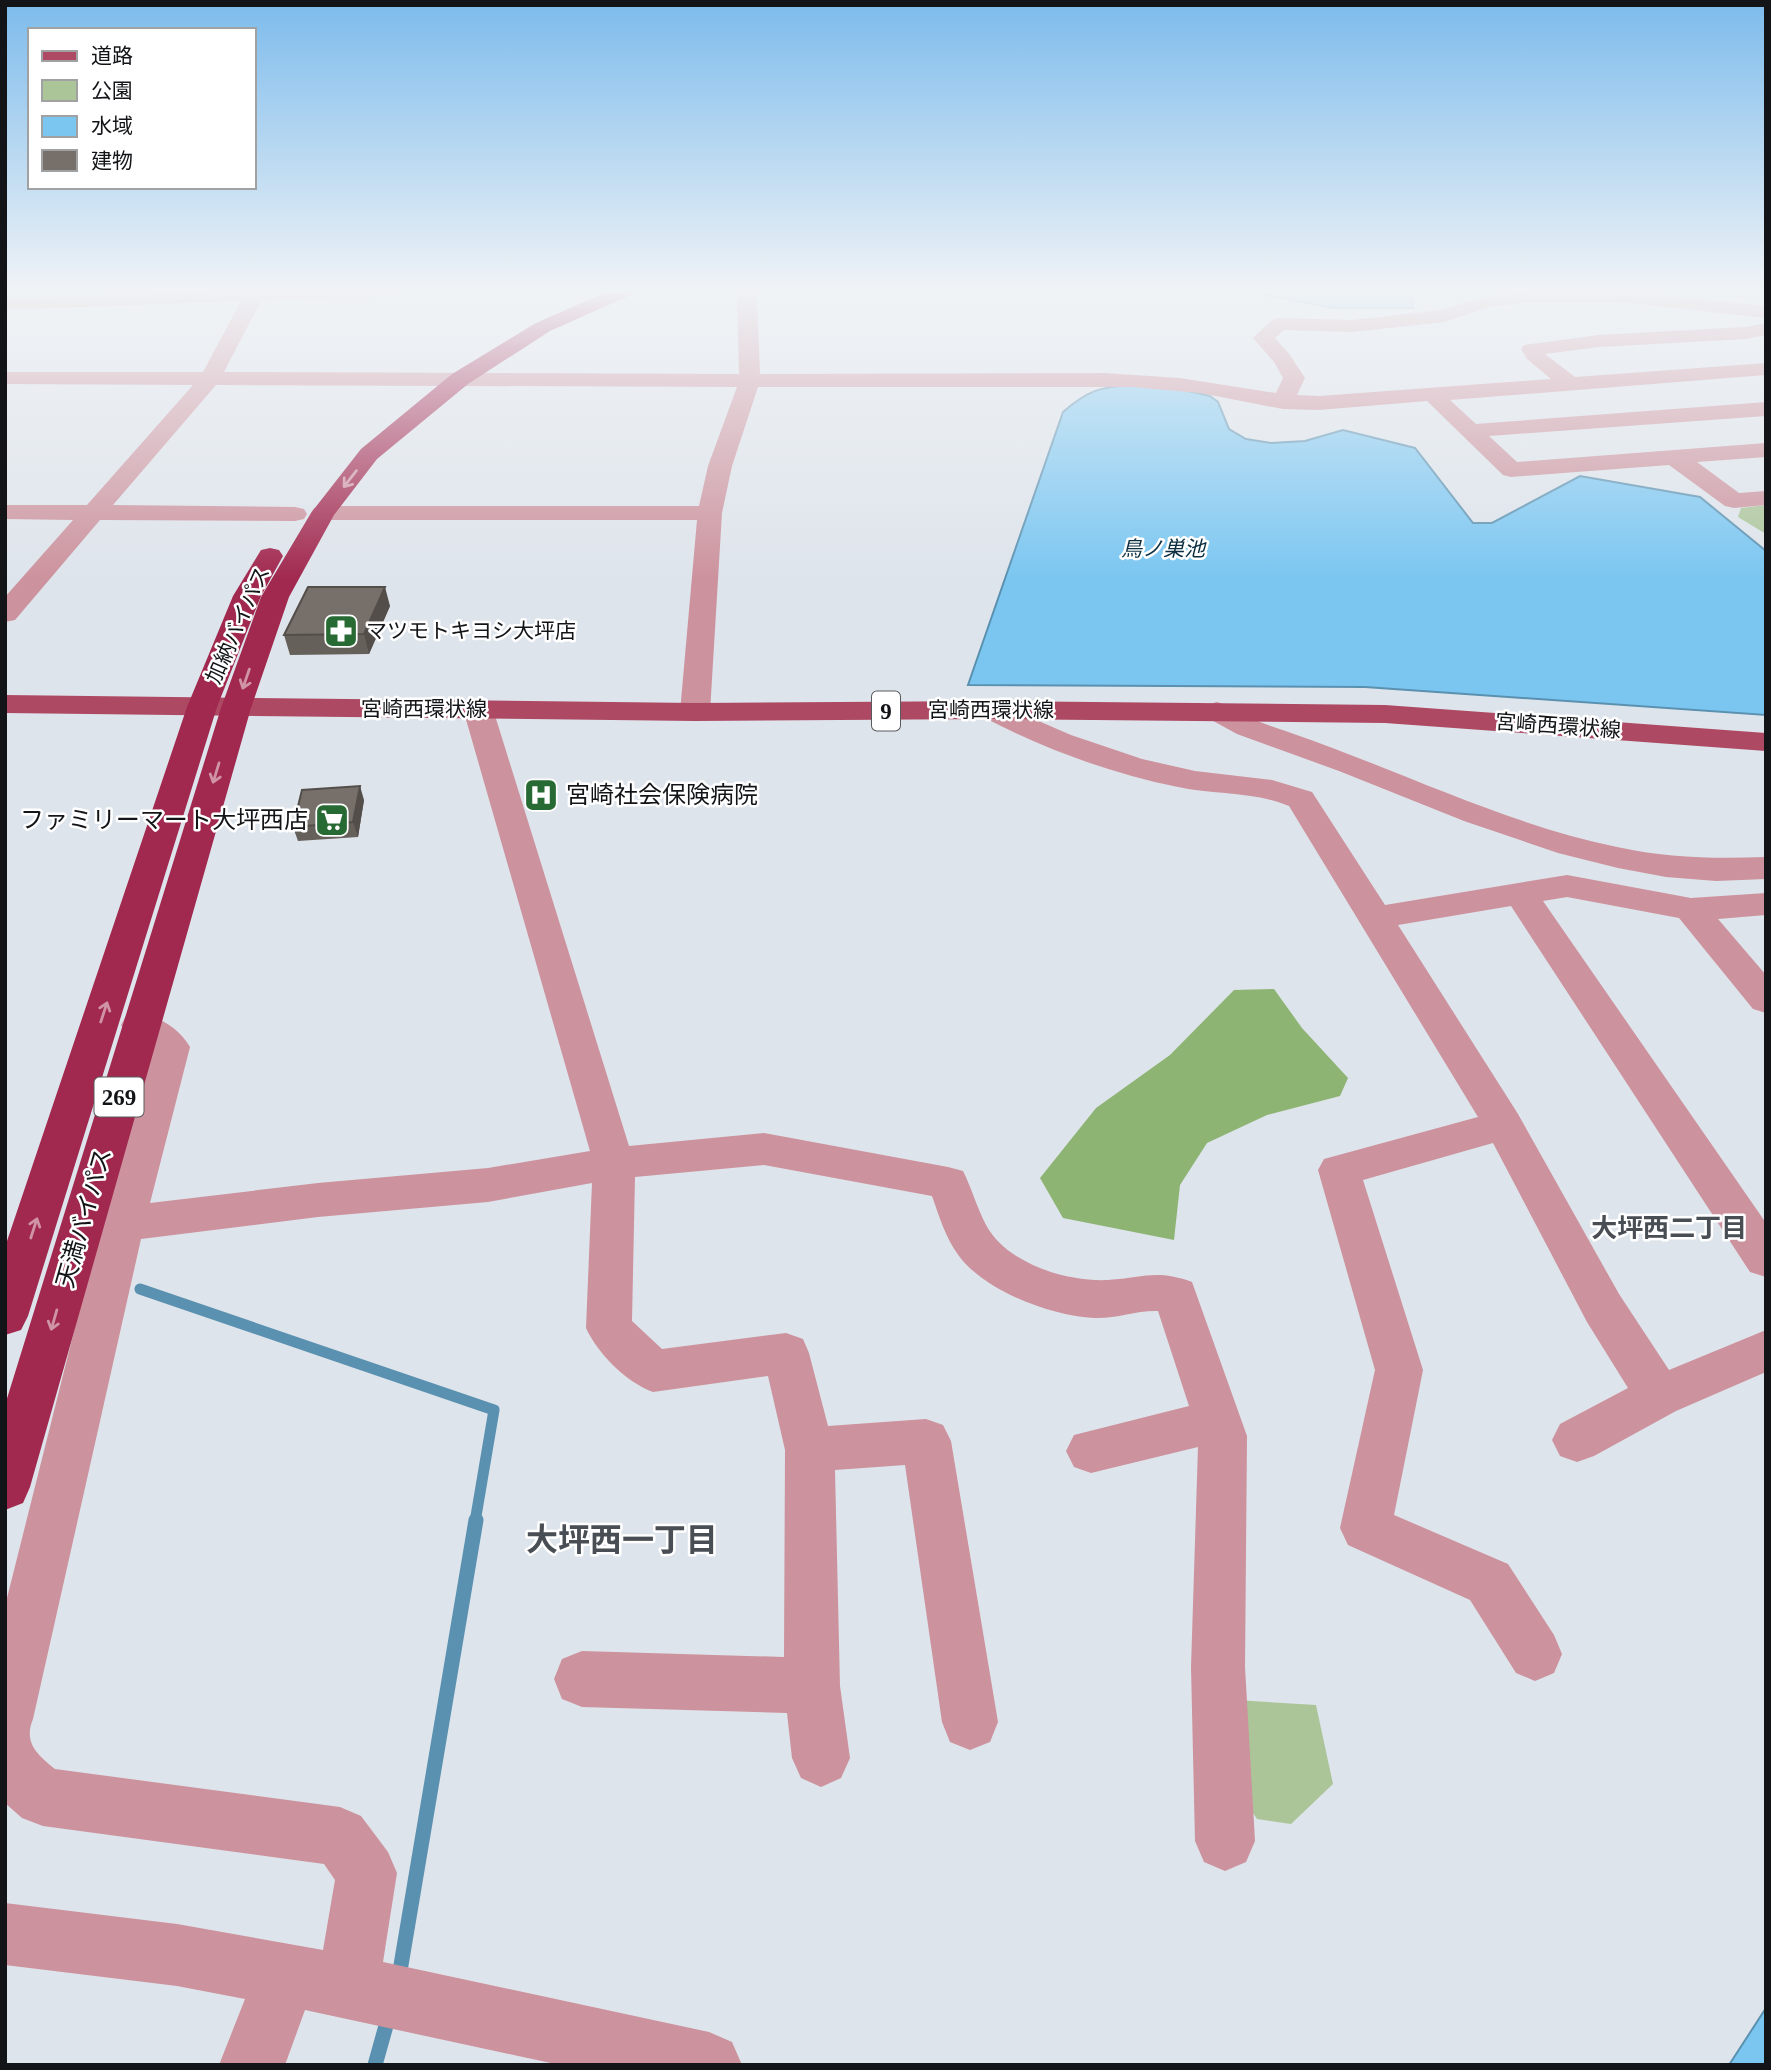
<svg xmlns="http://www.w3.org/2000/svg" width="1771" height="2070" font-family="'Times New Roman','Noto Sans JP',serif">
<rect width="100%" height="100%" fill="#dee4eb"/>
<path fill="#abc599" d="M1515,290H1766V299L1617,291Z
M1766,505V534L1738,517L1741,508Z
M1236,1700L1316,1705L1333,1784L1291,1824L1257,1819L1241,1795Z"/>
<path fill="#8eb474" d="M1274,989L1302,1028L1348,1078L1340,1096L1267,1115L1207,1143L1180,1185L1174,1240L1063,1218L1040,1178L1096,1108L1170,1055L1234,990Z"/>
<path fill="#7ac6f1" stroke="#5b91b0" stroke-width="2" d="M1239,290H1411L1413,308H1333Z
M1131,385L1179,389L1210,396L1218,402L1229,429L1246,439L1271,443L1305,441L1343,430L1415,448L1473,523H1492L1580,476L1700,497L1766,551V715L1365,687L968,685L1063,412C1087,391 1099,387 1131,385Z
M1766,2008V2065H1729Z"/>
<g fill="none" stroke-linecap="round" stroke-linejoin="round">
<path stroke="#5b91b0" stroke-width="11" d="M140,1289L494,1410L475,1522"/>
<path stroke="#5b91b0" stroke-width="15" d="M399,1977L476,1520
M375,2065L389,2015"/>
<path fill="#cc929d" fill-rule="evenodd" d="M239,290H404L394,296L261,301L224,372L739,374L737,298L734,290H753L757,298L760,374L1104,373L1180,378L1276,393L1283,378L1274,362L1253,338L1272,320L1279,318L1352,320L1442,310L1487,296L1529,290L1630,291L1766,306V318L1630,303L1529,302L1490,307L1444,322L1352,332L1284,330L1275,338L1290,355L1305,378L1297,395L1319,396L1551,379L1527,359L1521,349L1524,345L1599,335L1746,327L1766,323V335L1746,339L1599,347L1545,354L1575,377L1766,363V375L1450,400L1476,424L1766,402V416L1489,436L1517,462L1766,443V457L1697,462L1739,493L1766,491V505L1734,508L1725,506L1669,465L1511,477L1503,475L1427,401L1319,410L1283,409L1200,393L1132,387H758L732,466L722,513L710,712L706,718L695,721L684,718L680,712L697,520H323L314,518L311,513L314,508L323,506H699L708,466L737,387L216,385L113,505L295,507L304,509L307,514L304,519L295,521L100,520L15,620L5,622V597L73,520L5,519V505H87L193,385L5,384V372H203L241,301L5,310V298Z
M478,700L489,703L493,709L629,1146L764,1133L948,1167L963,1171C972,1189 977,1208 986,1225C1007,1264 1067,1282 1108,1280C1144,1278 1155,1269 1192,1282L1247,1436L1245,1667L1255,1841L1246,1862L1225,1871L1204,1862L1195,1841L1191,1667L1198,1447L1091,1473L1074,1467L1066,1451L1074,1435L1189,1406L1158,1311C1137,1310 1116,1319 1094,1318C1051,1316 985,1291 959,1256C946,1239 939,1216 932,1196L764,1165L635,1177L632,1321L662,1349L786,1333L803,1339L809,1353L828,1426L926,1419L943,1425L951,1441L998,1722L990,1742L970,1750L950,1742L942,1722L905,1465L835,1470L840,1686L850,1758L841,1778L821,1787L801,1778L792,1758L787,1713L582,1707L562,1699L554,1679L562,1659L582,1651L784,1657L785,1450L768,1376L653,1392C626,1382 598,1354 586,1328L592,1183L488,1202L318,1217L141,1239L33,1719C23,1743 38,1755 55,1769L340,1807L361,1816L388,1852L397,1873L383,1962L709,2032L732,2042L742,2065H560L305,2010L285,2065H219L245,1999L177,1986L5,1965V1903L177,1924L323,1950L335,1880L324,1864L43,1826L22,1818L5,1803V1606L101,1224L150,1052L126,1034L121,1025L126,1016C150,1009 178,1026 190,1047L150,1203L318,1183L488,1168L590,1151L463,709L467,703Z
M992,701L1071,735L1142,759L1195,771L1272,780L1312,792L1385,905L1567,875L1691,898L1766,893V915L1718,919L1766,975V1013L1753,1009L1679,918L1567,897L1543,901L1766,1223V1277L1750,1272L1511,906L1398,925L1518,1114L1619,1294L1669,1370L1766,1330V1372L1676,1411L1594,1456L1577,1462L1560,1456L1552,1440L1560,1424L1628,1388L1587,1322L1493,1143L1363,1180L1423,1370L1394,1515L1508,1564L1554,1635L1562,1654L1554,1673L1535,1681L1516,1673L1470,1600L1348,1545L1340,1528L1375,1370L1318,1170L1324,1159L1478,1117L1289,806C1253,791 1215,795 1178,787C1109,773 1044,749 981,716L977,710L981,704Z
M1217,702C1233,706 1245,716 1260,722C1270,726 1280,729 1291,733C1399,770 1505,824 1617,847C1667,858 1716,859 1766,857V879L1716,881L1666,877L1618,868L1558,853L1464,821L1339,771L1237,734L1206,717L1202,711L1206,705Z"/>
<path fill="#ae4964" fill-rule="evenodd" d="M5,695L695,703L992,701L1385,705L1766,733V751L1385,723L992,719L695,721L5,713Z"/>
<path fill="#a1284f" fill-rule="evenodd" d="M611,290H636L633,294L550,331L468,384L377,459L334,515L289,597L251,708L30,1487L23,1503L5,1510V1405L221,708L261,597L311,513L361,449L452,374L536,323Z
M270,548L279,550L283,556L261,596L217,707L28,1316L21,1330L5,1335V1247L187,707L233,596L261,550Z"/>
</g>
<path fill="#66605b" d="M390,606L369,654L290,655L284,635Z
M364,800L358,837L298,841L293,827Z"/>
<path fill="#534e4a" d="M385,587L390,606L369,654L364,634Z
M360,786L364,800L358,837L353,822Z"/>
<path fill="#77706a" stroke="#534e4a" stroke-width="2" d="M308,587H385L364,634L284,635Z
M360,786L353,822L293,827L302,790Z"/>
<defs><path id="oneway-shaft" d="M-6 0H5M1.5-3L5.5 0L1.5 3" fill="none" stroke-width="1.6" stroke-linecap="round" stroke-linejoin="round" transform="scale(1.75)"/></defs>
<g stroke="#d094a7">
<use href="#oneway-shaft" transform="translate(350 479) rotate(128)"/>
<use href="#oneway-shaft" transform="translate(246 679) rotate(109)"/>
<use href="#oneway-shaft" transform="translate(216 773) rotate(107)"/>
<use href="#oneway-shaft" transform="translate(104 1012) rotate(-72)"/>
<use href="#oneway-shaft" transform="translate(34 1228) rotate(-72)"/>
<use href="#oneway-shaft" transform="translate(54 1320) rotate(106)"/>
</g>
<linearGradient id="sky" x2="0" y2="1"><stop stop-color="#7cbbec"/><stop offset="0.5" stop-color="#f0f3f6"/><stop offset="1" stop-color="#f0f3f6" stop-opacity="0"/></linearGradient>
<rect width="1771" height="580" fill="url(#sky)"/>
<defs>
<g id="pharmacy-square" transform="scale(1.75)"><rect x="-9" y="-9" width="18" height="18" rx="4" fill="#286a34" stroke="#fff"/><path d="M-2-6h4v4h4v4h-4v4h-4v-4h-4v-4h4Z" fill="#fff"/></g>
<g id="hospital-square" transform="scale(1.75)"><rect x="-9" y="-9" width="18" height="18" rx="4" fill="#286a34" stroke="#fff"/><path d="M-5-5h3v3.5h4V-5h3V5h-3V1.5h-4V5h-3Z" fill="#fff"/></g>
<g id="supermarket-square" transform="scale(1.75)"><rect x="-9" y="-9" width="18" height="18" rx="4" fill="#286a34" stroke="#fff"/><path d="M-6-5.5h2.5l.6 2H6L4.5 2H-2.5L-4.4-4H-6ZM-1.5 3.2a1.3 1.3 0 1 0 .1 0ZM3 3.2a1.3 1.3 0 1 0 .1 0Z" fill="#fff"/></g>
</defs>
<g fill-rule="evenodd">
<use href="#pharmacy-square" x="341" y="631"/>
<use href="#hospital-square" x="541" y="795"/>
<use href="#supermarket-square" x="332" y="820"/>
</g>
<g text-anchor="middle" stroke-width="5" stroke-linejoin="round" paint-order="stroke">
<g font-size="21" font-style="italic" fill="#0b2e40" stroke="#fff">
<text x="1163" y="556">鳥ノ巣池</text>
</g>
<g font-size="21" fill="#121417" stroke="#fff">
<text transform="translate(238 625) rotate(-66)" y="7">加納バイパス</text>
<text x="424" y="716">宮崎西環状線</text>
<text x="991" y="717">宮崎西環状線</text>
<text transform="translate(1558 726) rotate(4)" y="7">宮崎西環状線</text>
</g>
<g font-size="21" fill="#121417" stroke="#fff" text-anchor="start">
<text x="366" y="638">マツモトキヨシ大坪店</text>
</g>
<g fill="#fff" stroke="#595a5d" stroke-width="2">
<rect x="872" y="691.5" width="28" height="39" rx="5"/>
<rect x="94.5" y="1077.5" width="49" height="39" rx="5"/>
</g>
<g font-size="23" font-weight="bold" fill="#121417">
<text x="886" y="719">9</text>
<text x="119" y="1105">269</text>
</g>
<g font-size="24" fill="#121417" stroke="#fff" text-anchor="start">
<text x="566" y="803">宮崎社会保険病院</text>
<text x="308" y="828" text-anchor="end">ファミリーマート大坪西店</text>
</g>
<g font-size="24" fill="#121417" stroke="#fff">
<text transform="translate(84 1218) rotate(-74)" y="8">天満バイパス</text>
</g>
<g font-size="26" font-weight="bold" fill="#494e54" stroke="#fff">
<text x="1669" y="1237">大坪西二丁目</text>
</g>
<g font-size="32" font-weight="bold" fill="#494e54" stroke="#fff">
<text x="622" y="1551">大坪西一丁目</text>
</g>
</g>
<rect width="1771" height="2070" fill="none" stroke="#121417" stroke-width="14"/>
<rect x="28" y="28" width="228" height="161" fill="#ffffff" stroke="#a0a1a2" stroke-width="2"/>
<rect x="42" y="51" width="35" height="10" fill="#ae4964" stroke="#a0a1a2" stroke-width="2"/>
<text x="91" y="63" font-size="21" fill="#121417">道路</text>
<rect x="42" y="80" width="35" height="21" fill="#abc599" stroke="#a0a1a2" stroke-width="2"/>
<text x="91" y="98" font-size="21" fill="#121417">公園</text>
<rect x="42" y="116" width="35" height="21" fill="#7ac6f1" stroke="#a0a1a2" stroke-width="2"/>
<text x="91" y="133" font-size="21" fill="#121417">水域</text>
<rect x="42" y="150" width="35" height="21" fill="#77706a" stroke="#a0a1a2" stroke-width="2"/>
<text x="91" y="168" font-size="21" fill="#121417">建物</text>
</svg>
